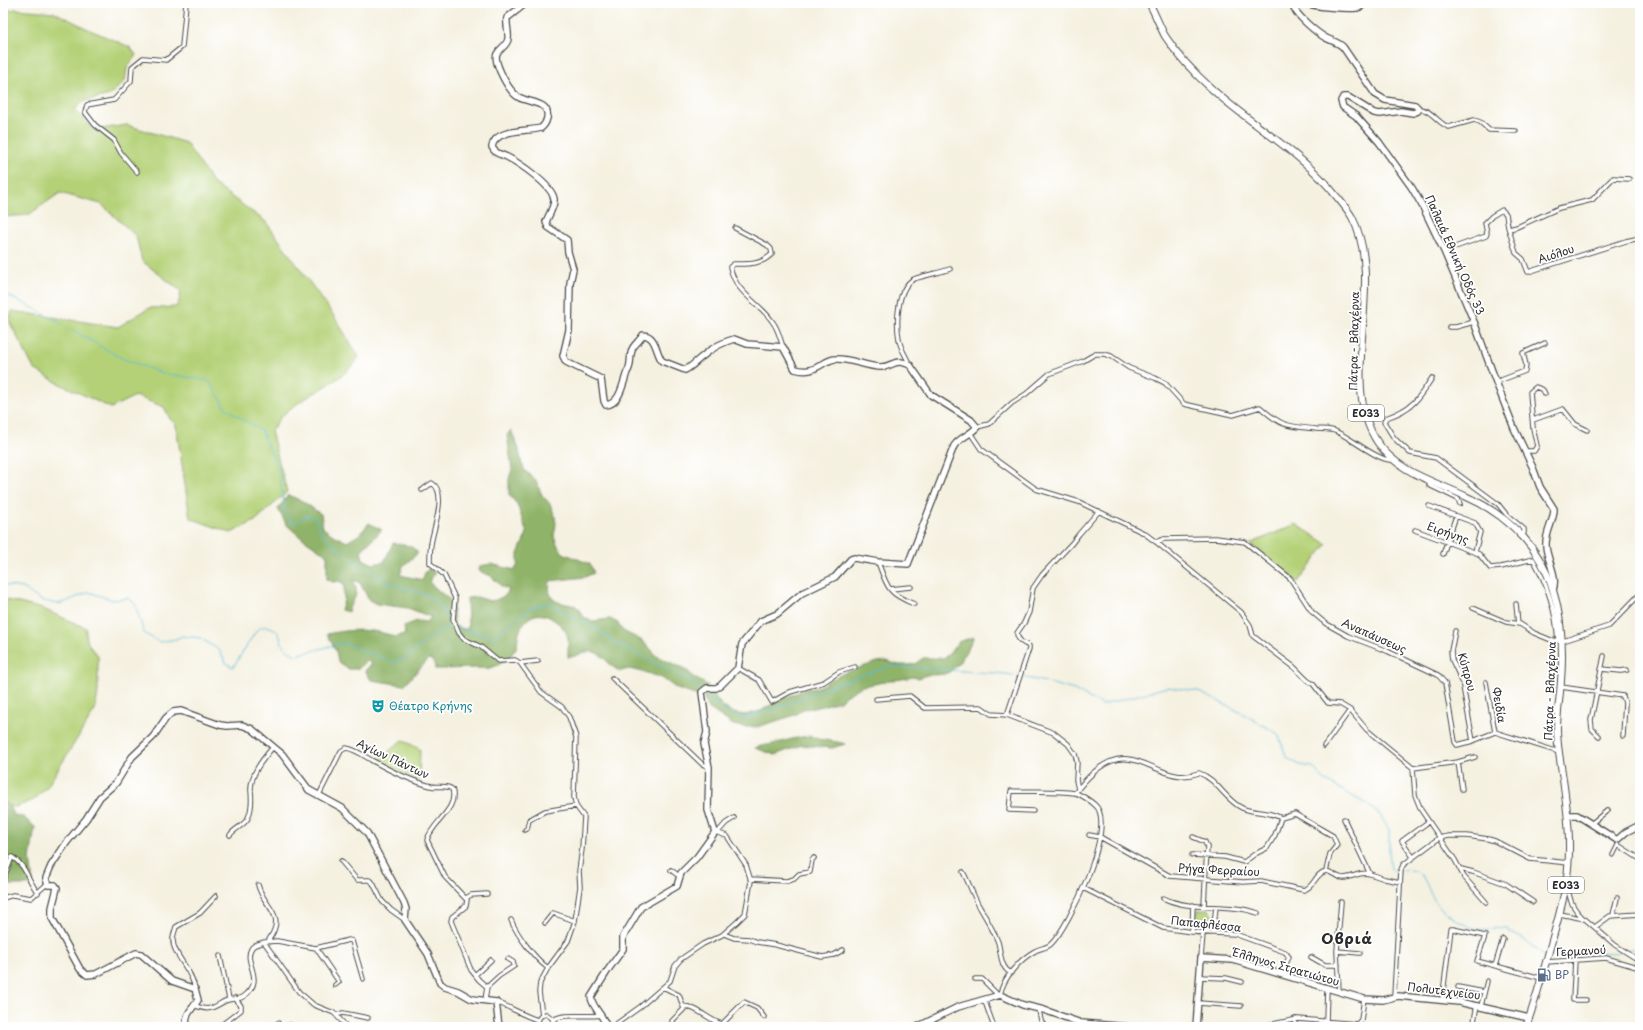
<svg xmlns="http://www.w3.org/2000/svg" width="1643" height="1030" font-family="'Playpen Sans',sans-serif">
<rect width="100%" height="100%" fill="#fff"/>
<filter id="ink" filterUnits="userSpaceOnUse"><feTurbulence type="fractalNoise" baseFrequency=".025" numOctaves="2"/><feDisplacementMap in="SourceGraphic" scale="8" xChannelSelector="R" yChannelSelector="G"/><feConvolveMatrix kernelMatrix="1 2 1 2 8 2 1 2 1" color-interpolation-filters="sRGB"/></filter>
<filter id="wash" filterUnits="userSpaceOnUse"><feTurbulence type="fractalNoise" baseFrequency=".012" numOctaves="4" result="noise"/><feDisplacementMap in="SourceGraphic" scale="16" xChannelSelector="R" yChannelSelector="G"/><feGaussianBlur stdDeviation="0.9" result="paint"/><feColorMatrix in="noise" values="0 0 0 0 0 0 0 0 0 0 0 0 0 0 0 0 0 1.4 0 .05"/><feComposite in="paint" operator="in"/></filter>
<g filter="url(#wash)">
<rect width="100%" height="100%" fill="#f5f1e1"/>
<path fill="#b4d177" stroke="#707e51" d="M16,9L54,12L90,30L130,47L136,55L127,68L125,81L110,95L85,101L75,109L93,130L127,125L186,143L214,184L266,222L332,313L359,357C341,384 307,393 284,414C279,418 275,426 271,431L287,492L255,521L231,533L190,518L176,425L170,419L164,407L135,396L111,408L58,383L34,369L9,321L12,311L118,327L149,308L176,307L179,301L181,291L142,261L136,236L101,204L60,193L28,215L3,217V11Z
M1296,524L1327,544L1298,582L1250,544Z
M3,599L43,609L86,628C85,640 89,648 98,655V692L95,710L47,787L34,800L16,807L9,806L3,801Z
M402,740L420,749L419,782L378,761Z
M1199,909H1208L1212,913L1211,925L1205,930H1198L1195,926V915Z"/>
<path fill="#8fb368" stroke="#5d6f4a" d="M511,430L519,450L521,461L525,471L535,479L542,495L550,504L555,516L556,524L554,536L558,546L563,553L590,564L594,573L585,577L550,581C546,604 560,602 576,606L584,617L592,621L610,619L618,623L623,631L641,640L650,648L656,656L685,669L695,678L709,686L700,692L698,696L677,689L662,678L644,672L629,669L620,671C618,670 614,668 612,666C606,661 602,654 594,652C585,650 577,657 568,657C568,638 571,632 554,620C538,608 523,617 518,636C517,640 518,644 516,648C511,656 503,664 493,667C489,669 483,668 478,668C464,668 450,669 435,669L434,662L429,659L404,685L371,680L365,671L372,663L367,661L358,669H349L338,662L336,651L327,634C350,629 374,628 395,637L405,634L404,626L417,621L427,622L431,617L408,608L377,604L369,600L360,583L353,580C354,583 356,587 356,590C357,599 349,604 348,612L341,610L344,600V584L339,581L333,582L327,579V555L298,535L286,524L278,509L288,495L302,501L321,514L323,528L333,535L347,542L360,534L369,523L382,530L361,551L363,559L373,564L384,562L393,543L411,546L418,553L403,566L400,575L423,580L425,572L429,569L435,573L429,582L440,592L453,602L454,625L460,629H468L467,598L477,597L490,601L496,600L506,595L509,589L502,587L491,576L479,571L480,566L491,564L515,570L518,564V554L527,533L517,504L509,495V479L512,469L507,435Z
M974,637C967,649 958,671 944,674C934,676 928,673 919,678L913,677L862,686L845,696L840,701L814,708L803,709L795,715L757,727H744L733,725L707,707L704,697L707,693L712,692L722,706L733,713L745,715L761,711L777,701L806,689L816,688L844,673L877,662L887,661L898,665H908L915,664L923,658H943L949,654L958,642Z
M809,736C821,741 833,740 845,744L832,748L802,745L775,755L755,748C763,745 770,745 777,743C788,740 798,737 809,736Z
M3,801L9,806L15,816L23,817L35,827L30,859L33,881L31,885H11L3,887Z"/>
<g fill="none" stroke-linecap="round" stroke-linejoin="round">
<path stroke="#5bbbd9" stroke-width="1" d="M3,293L39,311L123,359L162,373L209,381L227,409L261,431L279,470L285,512L293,524L308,515L317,519L320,532L338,548L387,582L427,595L439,604L451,625
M3,585L23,588L40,600L58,604L65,602L89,592L113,600L129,598L135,604L144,633L159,642L176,639L182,636L200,638L219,650L226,663L232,667L234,666L256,631C263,624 272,625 278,633C281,638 281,644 285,648C288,651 292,653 296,655L343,643L393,662L404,659L428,639L451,625L455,627
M458,627L495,637L503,629L533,607L548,603L595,628L615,643L691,681L701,690
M1021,677L1046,682L1074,690L1102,705L1167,687L1197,691L1240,712L1278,734L1287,758L1300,765L1313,767L1324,780L1368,805L1380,815L1389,830V852L1391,870L1400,871
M705,694L724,711L746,718L796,701L825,688L890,666L1007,674L1018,676
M1403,871C1426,866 1425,887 1435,901C1442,912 1458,921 1470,927C1482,932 1494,928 1507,928L1508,931L1523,939L1545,956
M1627,950L1640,947
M1550,956L1597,952L1615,953L1622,951"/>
</g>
</g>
<g filter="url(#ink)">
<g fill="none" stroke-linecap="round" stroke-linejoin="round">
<g stroke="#494946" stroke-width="5.5">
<path id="street" d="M1418,109C1431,108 1438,124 1449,127L1474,120L1480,122L1489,130L1516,131
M137,172L121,153L114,140L95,125L85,112L87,105L114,100L131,81L132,67L143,58L166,60L182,47L186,3
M735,228L767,245L771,249L772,254C761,265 748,264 734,264L730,267C736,294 758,301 772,321C778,328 780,338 783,347
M1509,229L1517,227L1559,208L1592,200L1613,178L1629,179
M1444,251L1486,236L1487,233L1485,223L1492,216L1502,210L1506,214L1508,227L1516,253L1523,259L1528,272L1626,241L1640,238
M1449,327H1456L1474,322
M910,365C906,356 900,348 899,339C896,323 897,287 914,279C925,275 939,273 950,269
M1432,378C1418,400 1412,409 1386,418L1384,422L1394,438L1410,453L1436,458L1498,504L1506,514L1524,529V533L1522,536
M1496,382L1525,371L1526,365L1523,353L1545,343
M1533,420L1563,409L1575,424L1587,430
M977,427L989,424L1012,403L1026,394L1049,374L1083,361L1095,354H1104L1111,356L1129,368L1155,378L1165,383L1184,404L1233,415L1260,407C1282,427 1287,426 1316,429C1322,429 1329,429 1335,431C1350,437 1378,461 1392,460
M971,434L981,449L1036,489L1079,502L1144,533L1156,542L1241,612L1250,625L1253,636L1294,667L1307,680L1313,684L1328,703L1340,704L1350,710L1367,730L1413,768L1415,795L1421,810L1455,860L1464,877L1486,902
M1526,451H1534L1537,446L1533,428L1530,392L1536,387L1543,390L1545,394
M1431,481L1429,485L1458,499L1460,504
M422,490L432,483C448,493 433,529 431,544C430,550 430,557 430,563L444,575L455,598L453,619L459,633L464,639L481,647L498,661L515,660L520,663L541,692L562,707L569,717L576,737L574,797L576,806L584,817L582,849L579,871L580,887L575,921L568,941L548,968L540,983L539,992L542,1015
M1429,506L1475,523L1480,532L1475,552
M1415,530L1479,554L1490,568L1501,567L1533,559C1548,585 1556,611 1558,641
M1156,542L1164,539L1216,538L1245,542L1290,578L1312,612L1325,623L1348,636L1387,651L1438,675L1445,683L1455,742L1457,745L1473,741L1495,732L1559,752
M1443,554L1456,516
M878,562C887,587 888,594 914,604
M890,589L911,587
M1516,604L1518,624
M1473,608L1506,622L1520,624L1534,633L1551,640L1563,641L1609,626L1640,594
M1455,631L1451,651L1452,660L1462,681L1473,741
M520,663L538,661
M738,668L759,680L772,702L790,692L824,682L839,672L855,667
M1601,669L1621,671L1627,670
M612,678L702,764L709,767
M1486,682L1495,732
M1561,687L1623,696L1625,703L1623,736
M876,699L910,696L925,708L981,707L991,714L1007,715L1054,733L1068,744L1075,754L1077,762L1076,780L1078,789
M1007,715L1029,649V646C1023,643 1017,640 1017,633L1024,623L1029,612L1033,588L1042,575L1072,543L1079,534L1099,511
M1599,736L1592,729L1591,720L1604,656
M1324,746L1350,710
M1458,762L1462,789
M1413,768L1458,762L1475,757
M1075,793C1087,777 1106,756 1128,759C1139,760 1150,766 1160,770C1174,776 1184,778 1199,773C1217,779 1225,800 1242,808C1255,814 1267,810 1281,818L1295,814L1333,836L1337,845L1330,854L1326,871
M319,795L341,751L346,748C355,749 363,755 371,760C389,770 411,781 431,786C438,788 446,784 452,789C459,809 432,822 427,840L445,877L467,900L466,906L452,917L451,921L471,970L479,980L487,987L485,1000
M1344,819L1370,874L1385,879L1400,882
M1592,823L1608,810
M525,830L527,829L529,820L545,811L576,806
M718,832L726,823L734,818
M230,835C235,828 244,826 248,818C252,809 252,800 251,791C250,774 263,759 273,747
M1089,835L1100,837L1170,876L1243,882L1261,881L1304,890C1315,887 1314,874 1326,871
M1193,837L1205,842L1207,847L1204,906
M1618,845L1640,859
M1192,855L1225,857L1244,862L1255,854L1267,848L1275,835L1281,818
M1613,855L1618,845
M1413,857L1402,841L1428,822
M341,861L357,880H369L373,883L382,901L391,910L405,920
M1461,869L1473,872L1506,884L1533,902
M671,870L679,876
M1326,871C1333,872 1337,878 1344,878C1353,877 1362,871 1370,874
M963,872C969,883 973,895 979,906C986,918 993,929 998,942C1001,952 1000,968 1011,973
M750,879L787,881L794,879L799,874L810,872L812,860L814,858
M3,880L12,857C26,865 28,881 38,893
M258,885C264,909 288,913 268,941
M1083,888L1163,928L1192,932L1235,934L1285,952L1289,957L1281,975
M1569,894C1571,905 1576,911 1584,919
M3,898L13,895L31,898L47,884
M466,898L471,895L487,894
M1163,898C1192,912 1227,902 1258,913
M1560,914L1585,919L1615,945L1640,961
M1613,915L1617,898
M511,920C517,935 535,959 548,968
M545,923L553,913L575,921
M1595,927L1610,916L1640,914
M1192,932L1193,905
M1213,933L1216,907
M724,934L734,938L749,939L757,942L776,945L822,957L834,955L843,950
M316,948L339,982L335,985
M1337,951L1360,953
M220,956L229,999
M1311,957L1325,965H1338
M1201,958L1203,933
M1575,960L1573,1000H1586
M1546,962L1606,958L1640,968
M1495,966L1503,939
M475,975L491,960
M1200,977L1226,978L1242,982
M975,979H982L996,993V996
M487,987L499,976L514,966L513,962L508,959
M663,987L679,995L684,1009L672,1021L676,1027
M1458,987L1484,992
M195,989C193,971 172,954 173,939C173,935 175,931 176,927L200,913L216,896
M1339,992L1337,951L1341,902
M1000,995C1003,978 1020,959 1035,951C1040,948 1047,948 1051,944C1069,927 1118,824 1095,805C1091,801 1080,794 1075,793C1054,790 1032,792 1011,791L1009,810L1033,811
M1394,996L1401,870L1403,865L1439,838L1449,836H1467L1488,839L1495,841L1530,859L1569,863
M984,999L994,1027
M1442,1001L1451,929H1453L1485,936L1477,961L1541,978
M496,1002C511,1007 523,1016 538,1020
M1198,1003L1241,1006
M194,1005C209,1012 212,1008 225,1001C231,998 238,1000 243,997C267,980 243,964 251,949C253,944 259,944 264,942
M683,1006C698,1007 708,1020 722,1024L744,1002L757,1008L764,1017
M1481,1006L1487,981
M1039,1010L1041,1021L1045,1027
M336,1015L343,1013L368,1018
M553,1020C565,1012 585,1018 600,1015
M1326,1021L1327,989
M219,1027L241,1010V1006L235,998
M278,1027V1023
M290,1027V1025
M347,1027L334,1013L314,1005L299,992L264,942L277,941L316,948L349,940L352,941L363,979
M540,1027C536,1021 539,1015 546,1014L552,1018L553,1022L551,1027
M612,1027L640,1007L670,981L675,966L681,959L703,944L722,935L737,922L745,914L751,881L746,865L727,836L715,832
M1257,1027L1298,1019L1357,1024L1361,1020L1364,999
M1295,1027V1019
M1473,1027L1477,1005"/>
</g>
<g stroke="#494946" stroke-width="8">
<path id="secondary" d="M526,3L507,18C506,25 509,32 508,39C507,46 500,48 497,54C493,61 506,84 511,90C514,94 519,98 523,99C533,103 550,103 547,118C546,123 545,125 541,128C527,132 495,128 492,147C495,154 501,154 507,157C519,163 552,185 554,199C555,206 548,216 546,222L548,227L567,240L568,252L573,269L570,283L569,330L563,356L566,362L601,379L604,401L606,405C620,404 623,383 627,372C632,366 629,358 632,350C633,345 640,341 643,335C656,335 656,353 662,361L685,370C692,367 697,360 703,356C712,348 723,342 734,339L747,344L783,347L795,369C808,373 815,369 826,362C829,361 832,359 835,359C851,358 865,367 881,367C893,367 895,357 910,365L931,395L971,420L977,427C970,435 959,438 954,446L908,564L878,562L854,558L851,559L835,577L802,593L777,614L761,621L742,644L738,668L720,686L716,688H707L702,692L707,732L704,744L709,767L708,810L715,832L697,857L681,873L677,886L641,907L623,937V949L608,970L591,997C592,1008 606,1018 606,1027
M1295,3L1293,5C1295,15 1317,33 1326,38C1332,41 1338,42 1343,47L1375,94L1385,100L1415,105L1418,108V111L1413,113L1401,111L1380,114L1374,113L1348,97H1343L1341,101L1343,107L1356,116L1379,142L1412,188L1423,207L1444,251L1474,322L1496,382L1514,428L1533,468L1540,487L1554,509C1554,522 1545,532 1546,546C1547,561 1558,575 1553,590
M1305,3C1317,7 1345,9 1357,8C1361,7 1363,6 1365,3
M1568,815H1577L1617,840L1626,832L1640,825
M187,1027C184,1014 192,1010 198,1000L195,989L172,981L141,954L136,953L96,974L87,975L80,969L52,918V908L57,888L55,885H48L46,878L51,866L67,842L86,819L100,797L116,783L132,757L153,737L166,718L173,712L181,711L220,725L227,726L242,725L252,729L282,754L309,790L342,808L367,833L404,903L406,909L405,920L428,954L440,983L445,987L458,991L472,999L496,1002L499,1027
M917,1027L958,1007L1000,995L1023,1005L1044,1010L1081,1023L1130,1027
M1196,1027L1201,958L1233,960L1364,999L1383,1000L1398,996L1459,1002L1529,1018"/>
</g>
<g stroke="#494946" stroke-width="8">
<path id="primary" d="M1149,3C1155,13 1159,25 1165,36C1178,56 1195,74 1213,90C1254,127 1303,153 1337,197C1342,203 1348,210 1352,217C1387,284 1336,382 1378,443C1399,473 1434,481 1465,496C1488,506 1507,519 1524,538C1559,577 1565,630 1561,681C1560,697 1557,713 1557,729C1557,741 1559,754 1561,766C1565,792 1569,818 1569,844C1570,881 1559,916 1549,951C1542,977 1535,1002 1526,1027"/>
</g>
<use href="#street" stroke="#fff" stroke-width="3.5"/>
<use href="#secondary" stroke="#fff" stroke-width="5.5"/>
<use href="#primary" stroke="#fff" stroke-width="6"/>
</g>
</g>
<defs>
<g id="theatre-bare" transform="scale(1.08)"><path d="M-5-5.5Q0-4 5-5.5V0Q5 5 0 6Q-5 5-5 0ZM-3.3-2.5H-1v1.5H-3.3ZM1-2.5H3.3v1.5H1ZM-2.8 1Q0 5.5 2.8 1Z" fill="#0f9aa8" stroke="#fff" stroke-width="2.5" paint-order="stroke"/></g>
<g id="fuel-bare" transform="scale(1.08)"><path d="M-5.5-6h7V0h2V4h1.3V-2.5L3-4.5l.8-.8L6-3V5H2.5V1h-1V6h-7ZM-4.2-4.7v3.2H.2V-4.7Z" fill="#5c6f8a" stroke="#fff" stroke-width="2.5" paint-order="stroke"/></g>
</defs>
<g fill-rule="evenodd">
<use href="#theatre-bare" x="378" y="706"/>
<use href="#fuel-bare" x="1544" y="975"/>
</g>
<g text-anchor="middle" stroke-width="3.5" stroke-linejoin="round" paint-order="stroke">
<g fill="#fff" stroke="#6b6b6b" stroke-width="1">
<rect x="1348" y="405" width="36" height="16" rx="3"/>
<rect x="1548" y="877" width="36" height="16" rx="3"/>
</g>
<g font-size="10" font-weight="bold" fill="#2b2b2b">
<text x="1366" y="417">ΕΟ33</text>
<text x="1566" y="889">ΕΟ33</text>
</g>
<g font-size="11" fill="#2b2b2b" stroke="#fff">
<text transform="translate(1556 254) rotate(-18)" y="4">Αιόλου</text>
<text transform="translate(1455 255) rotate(66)" y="4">Παλαιά Εθνική Οδός 33</text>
<text transform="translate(1354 341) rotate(-89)" y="4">Πάτρα - Βλαχέρνα</text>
<text transform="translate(1448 533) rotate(20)" y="4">Ειρήνης</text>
<text transform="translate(1374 636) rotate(24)" y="4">Αναπάυσεως</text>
<text transform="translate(1467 672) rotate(74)" y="4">Κύπρου</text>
<text transform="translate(1550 691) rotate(-88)" y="4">Πάτρα - Βλαχέρνα</text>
<text transform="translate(1499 705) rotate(80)" y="4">Φειδία</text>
<text transform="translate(393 759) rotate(25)" y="4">Αγίων Πάντων</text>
<text transform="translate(1219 870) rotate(3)" y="4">Ρήγα Φερραίου</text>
<text transform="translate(1206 924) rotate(6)" y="4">Παπαφλέσσα</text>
<text transform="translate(1581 951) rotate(-3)" y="4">Γερμανού</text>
<text transform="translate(1286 967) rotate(16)" y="4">Έλληνος Στρατιώτου</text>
<text transform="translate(1444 991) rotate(7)" y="4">Πολυτεχνείου</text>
</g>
<g font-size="11" fill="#0d838f" stroke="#fff" text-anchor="start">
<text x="389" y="710">Θέατρο Κρήνης</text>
</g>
<g font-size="11" fill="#4e5e75" stroke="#fff" text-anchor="start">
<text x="1555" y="979">BP</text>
</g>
<g font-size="15" font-weight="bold" letter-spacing="1" fill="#2b2b2b" stroke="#fff">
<text x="1347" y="944">Οβριά</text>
</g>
</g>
<rect width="1643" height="1030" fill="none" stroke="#fff" stroke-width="16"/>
</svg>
